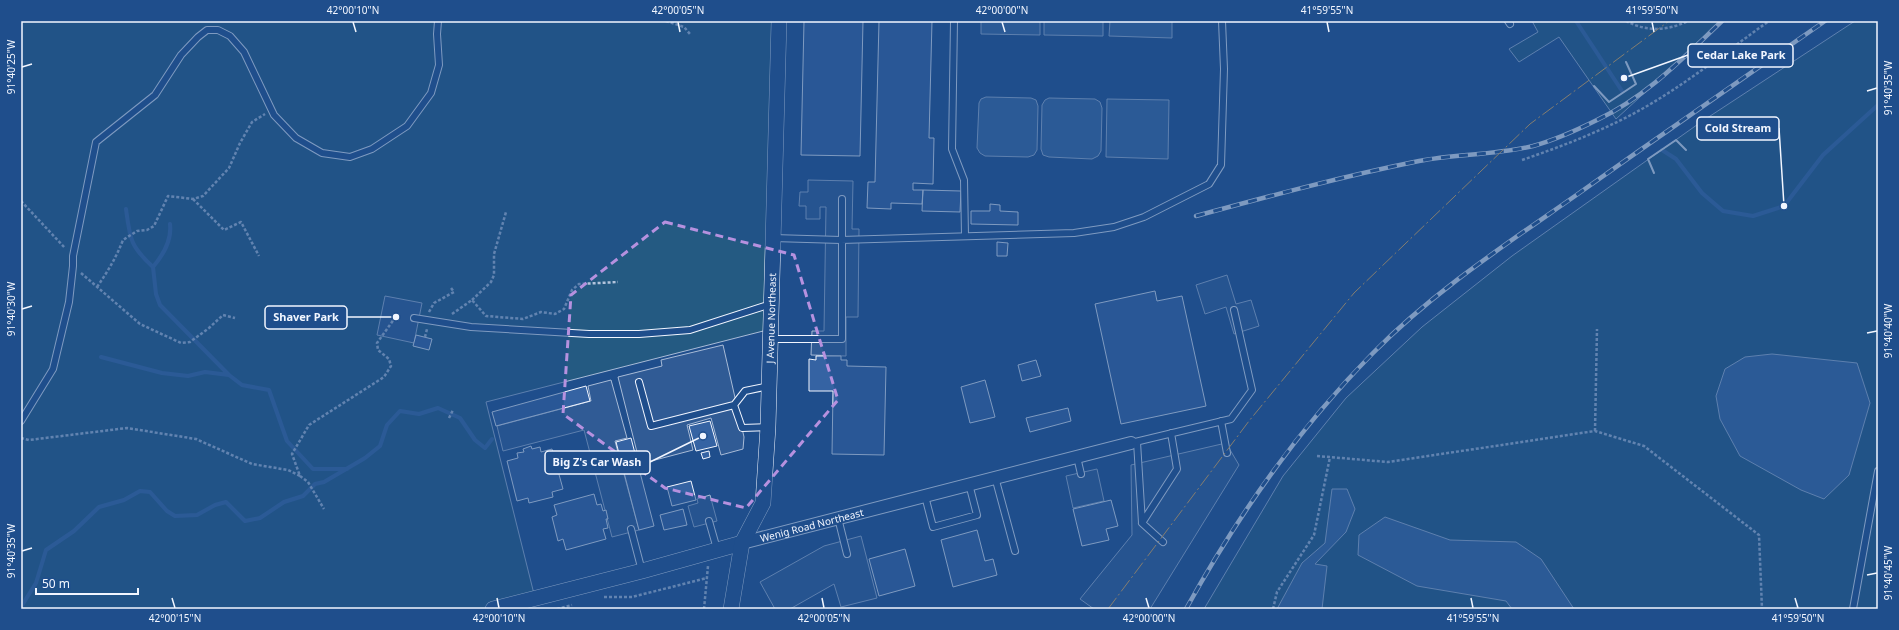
<svg xmlns="http://www.w3.org/2000/svg" width="1899" height="630" font-family="'Noto Sans',sans-serif">
<rect width="100%" height="100%" fill="#1f4e8c"/>
<path fill="#245a82" stroke="#a8bbd7" d="M21,21H779L771,329L486,402L535,598L493,609H21Z
M1532,21H1723L1616,119L1559,37L1519,62L1509,49L1538,32Z
M1855,21H1878V609H1204L1283,476L1346,398L1422,327L1512,256L1701,122Z"/>
<path fill="#305b95" stroke="#a8bbd7" d="M808,180L853,181L852,229H859L858,317H846V356L811,355L812,331H824L826,207H820V219H806V206H799L800,192H808Z
M1227,275L1236,304L1251,300L1259,326L1234,334L1226,307L1205,314L1196,285Z
M385,296L422,303L414,343L377,335Z
M723,345L744,437L743,449L721,455L711,418L687,425L693,450L640,464L618,377L662,366L661,360Z
M611,380L627,438L615,441L639,530L612,537L584,430L503,451L497,426L591,401L588,386Z
M1226,443L1239,465L1150,609H1094L1080,599L1132,535L1131,465Z
M1097,469L1104,501L1073,508L1066,476Z
M710,495L717,521L694,527L688,506L698,503L697,499Z
M861,536L877,598L841,607L834,584L790,609H775L760,582L824,546Z"/>
<path fill="#3b69a3" stroke="#a8bbd7" d="M981,21H1040V35L981,34Z
M1044,21H1103V36L1044,35Z
M1110,21H1172V38L1109,36Z
M986,97L1031,98L1036,100L1038,106L1037,150L1034,155L1028,157L985,156L980,153L977,148L979,103L981,99Z
M1049,98L1095,99L1100,102L1102,108L1101,151L1098,156L1092,159L1049,157L1043,155L1041,149L1042,105L1045,100Z
M1107,99L1169,100L1168,159L1106,157Z
M1772,354L1857,363L1870,403L1849,475L1824,499L1801,490L1740,456L1720,419L1716,396L1725,369L1745,357Z
M1332,489H1347L1355,509L1346,532L1315,564L1327,566L1322,609H1277L1302,563L1325,543Z
M1385,517L1450,540L1516,542L1541,559L1574,609H1512L1506,601L1417,586L1358,555L1359,535Z"/>
<g fill="none" stroke-linecap="round" stroke-linejoin="round">
<path stroke="#3b69a3" stroke-width="4" d="M1576,21L1622,91
M1662,150L1676,159L1702,193L1723,211L1753,216L1784,206L1823,155L1878,105
M126,209C130,239 130,246 153,267L156,294L160,305L229,375
M153,267C163,255 172,241 170,224
M101,357L162,373L188,376L205,372L229,375L242,385L269,390L287,441L313,469H347
M21,607L36,583L46,550L74,531L99,507L124,500L140,491L150,492L167,511L175,516L197,515L215,505L226,502L245,521L260,518L284,502L303,496L315,484L324,482L365,458L380,446L387,425L400,411L419,414L438,408L460,418L475,440L485,448L492,439"/>
</g>
<path fill="#3563a3" stroke="#f2f6ff" d="M804,21H863L860,156L801,155Z
M879,21H932L929,138H934L933,184L913,183V190H923L922,204L891,203V209L867,208L868,182H875Z
M923,190L961,191L960,212L922,211Z
M990,204L1000,205V211L1018,212V225L971,224V211H990Z
M997,242L1008,243L1007,256H997Z
M1155,291L1157,301L1182,296L1206,406L1121,424L1095,304Z
M416,335L432,339L429,350L413,346Z
M816,356H841V360H847V366L886,367L884,455L832,454L833,391H809V359L816,360Z
M1036,360L1041,376L1022,381L1018,365Z
M985,380L995,417L970,423L961,387Z
M586,386L590,401L496,426L492,412Z
M1068,408L1071,421L1030,432L1026,418Z
M710,421L717,446L696,451L689,426Z
M631,438L654,526L639,530L616,442Z
M531,446L532,449L540,447L541,452L552,449L563,489L552,492L553,497L529,503L528,498L517,501L507,461L518,458L517,453L524,452L523,449Z
M709,451L710,457L703,459L701,453Z
M691,481L696,500L672,506L667,487Z
M594,494L597,505L601,504L603,511L606,510L608,519H606L608,528L603,529L606,539L566,550L563,539L558,541L552,517L557,515L554,505Z
M1111,500L1118,526L1106,529L1109,540L1082,546L1073,509Z
M683,509L687,525L664,530L660,515Z
M977,530L985,561L993,559L997,575L953,587L941,540Z
M905,549L915,586L879,596L869,559Z"/>
<g fill="none" stroke-linecap="round" stroke-linejoin="round">
<g stroke="#f2f6ff" stroke-width="8">
<path id="service" d="M954,21L952,149L964,180L965,236
M1508,21L1510,24
M773,238L841,240L1074,233L1114,227L1144,217L1209,184L1221,165L1224,69L1222,21
M414,318L471,327L589,334H639L690,330L771,304
M770,339H842V199
M639,382L651,426L734,405L745,391L769,386
M734,405L742,428L768,427
M21,421L53,369L69,302L73,266V256L96,142L155,95L181,55L198,37L207,30H218L230,36L244,52L274,115L296,138L322,153L350,157L372,149L407,126L431,93L439,65L437,34L438,21
M1221,421L1227,453
M1137,442L1142,523L1163,542
M1131,443L1231,419L1252,390L1234,310
M1077,457L1081,474
M995,477L1015,551
M925,496L933,527L977,515L969,484
M838,518L847,554
M709,521L717,549
M1142,523L1177,469L1171,433
M631,529L642,571
M1853,609L1878,471"/>
</g>
<g stroke="#f2f6ff" stroke-width="14">
<g id="minor">
<path id="s1" d="M742,543L1131,443"/>
</g>
</g>
<g stroke="#f2f6ff" stroke-width="16">
<g id="tertiary">
<path d="M493,609L642,571L742,543"/>
<path id="s2" d="M731,609L742,543L763,503L768,427L779,21"/>
</g>
</g>
<path stroke="#b3c4dc" stroke-width="2.5" stroke-dasharray="3 2" stroke-linecap="butt" d="M666,21L684,27L690,34
M1626,21C1647,32 1667,31 1688,21
M1522,160C1560,147 1594,134 1629,116C1679,90 1724,53 1769,21
M193,199L224,230L241,222L259,256
M21,201L65,248
M81,273L140,324L181,343L190,342L209,328L223,315L235,318
M97,287C108,271 116,258 123,240L137,231L147,230L154,226L168,196L193,199L203,196L229,168L240,143L252,122L265,114
M472,300L491,282L494,275V254L506,212
M429,312L434,303L454,292L451,288
M452,314L472,300L486,316L523,319L541,312L555,314L564,309L572,290L579,284L618,282
M425,337L427,329
M449,418L453,410
M1595,431L1597,329
M21,438L29,440L127,428L196,439L252,464L288,470L300,476L292,454L309,425L384,377L391,366L389,359L378,350L377,343L397,315
M1317,456L1388,462L1595,431L1644,446L1759,535L1762,609
M300,476L308,482L324,509
M604,597H632L707,578
M557,609L572,605
M704,609L708,566
M1273,609L1277,592L1314,535L1330,457"/>
<use href="#service" stroke="#1f4e8c" stroke-width="6"/>
<use href="#minor" stroke="#1f4e8c" stroke-width="12"/>
<use href="#tertiary" stroke="#1f4e8c" stroke-width="15"/>
<g stroke="#f2f6ff" stroke-width="4.5">
<path id="rail" d="M1196,216C1270,196 1344,176 1419,161C1456,154 1496,155 1533,146C1555,140 1577,130 1597,120C1647,96 1682,59 1722,21
M1186,609C1238,515 1297,430 1373,353C1433,292 1505,245 1575,196C1658,137 1742,79 1825,21"/>
</g>
<use href="#rail" stroke="#1f4e8c" stroke-width="3" stroke-dasharray="9" stroke-linecap="butt"/>
<path stroke="#f2f6ff" stroke-width="2" d="M1594,86L1609,102L1636,84L1626,62
M1654,173L1648,159L1676,140L1686,150"/>
<path stroke="#ffb74d" stroke-width="1" stroke-dasharray="14 3 2 3" stroke-linecap="butt" d="M1108,609L1249,421L1354,293L1530,124L1669,21"/>
</g>
<path d="M0 0H1899V630H0ZM665,222L794,255L838,400L746,508L665,488L563,414L571,295Z" fill="#1f4e8c" fill-opacity=".55" fill-rule="evenodd"/>
<path fill="none" stroke="#b691df" stroke-width="3" stroke-dasharray="8 5" stroke-linejoin="round" d="M665,222L794,255L838,400L746,508L665,488L563,414L571,295Z"/>
<path fill="none" stroke="#f2f6ff" stroke-width="1.5" d="M353,22L356,32M678,22L680,32M1002,22L1005,32M1327,22L1329,32M1652,22L1654,32M22,67L32,64M1867,91L1877,88M22,309L32,306M1867,333L1877,331M22,551L32,548M1867,575L1877,573M172,598L175,608M497,598L499,608M822,598L824,608M1146,598L1149,608M1471,598L1473,608M1795,598L1798,608"/>
<g text-anchor="middle" stroke-width="3" stroke-linejoin="round" paint-order="stroke">
<g font-size="10" fill="#f2f6ff" stroke="#1f4e8c">
<text dy="4" stroke="none"><textPath href="#s2" startOffset="297">J Avenue Northeast</textPath></text>
<text dy="4" stroke="none"><textPath href="#s1" startOffset="72">Wenig Road Northeast</textPath></text>
</g>
</g>
<path fill="none" stroke="#f2f6ff" stroke-width="1.5" d="M1624 78L1688 55M1784 206L1779 128M396 317L347 317M703 436L650 462"/>
<g fill="#f2f6ff" stroke="#1f4e8c" stroke-width="1.5">
<circle cx="1624" cy="78" r="4"/>
<circle cx="1784" cy="206" r="4"/>
<circle cx="396" cy="317" r="4"/>
<circle cx="703" cy="436" r="4"/>
</g>
<g fill="#1f4e8c" stroke="#f2f6ff" stroke-width="1.5">
<rect x="1688" y="44" width="105" height="23" rx="4"/>
<rect x="1697" y="117" width="82" height="23" rx="4"/>
<rect x="265" y="306" width="82" height="23" rx="4"/>
<rect x="545" y="451" width="105" height="23" rx="4"/>
</g>
<g font-size="11" text-anchor="middle" font-weight="bold" fill="#f2f6ff">
<text x="1741" y="59">Cedar Lake Park</text>
<text x="1738" y="132">Cold Stream</text>
<text x="306" y="321">Shaver Park</text>
<text x="597" y="466">Big Z's Car Wash</text>
</g>
<rect width="1899" height="630" fill="none" stroke="#1f4e8c" stroke-width="44"/>
<path d="M36 588v6h102v-6" fill="none" stroke="#f2f6ff" stroke-width="2"/>
<text x="42" y="588" font-size="12" fill="#f2f6ff" stroke="#1f4e8c" stroke-width="3" paint-order="stroke">50 m</text>
<rect x="22" y="22" width="1855" height="586" fill="none" stroke="#f2f6ff" stroke-width="1.5"/>
<g font-size="10" text-anchor="middle" fill="#f2f6ff">
<text x="353" y="14">42°00'10"N</text>
<text x="678" y="14">42°00'05"N</text>
<text x="1002" y="14">42°00'00"N</text>
<text x="1327" y="14">41°59'55"N</text>
<text x="1652" y="14">41°59'50"N</text>
<text transform="translate(11 67) rotate(-90)" y="4">91°40'25"W</text>
<text transform="translate(1888 88) rotate(-90)" y="4">91°40'35"W</text>
<text transform="translate(11 309) rotate(-90)" y="4">91°40'30"W</text>
<text transform="translate(1888 331) rotate(-90)" y="4">91°40'40"W</text>
<text transform="translate(11 551) rotate(-90)" y="4">91°40'35"W</text>
<text transform="translate(1888 573) rotate(-90)" y="4">91°40'45"W</text>
<text x="175" y="622">42°00'15"N</text>
<text x="499" y="622">42°00'10"N</text>
<text x="824" y="622">42°00'05"N</text>
<text x="1149" y="622">42°00'00"N</text>
<text x="1473" y="622">41°59'55"N</text>
<text x="1798" y="622">41°59'50"N</text>
</g>
</svg>
